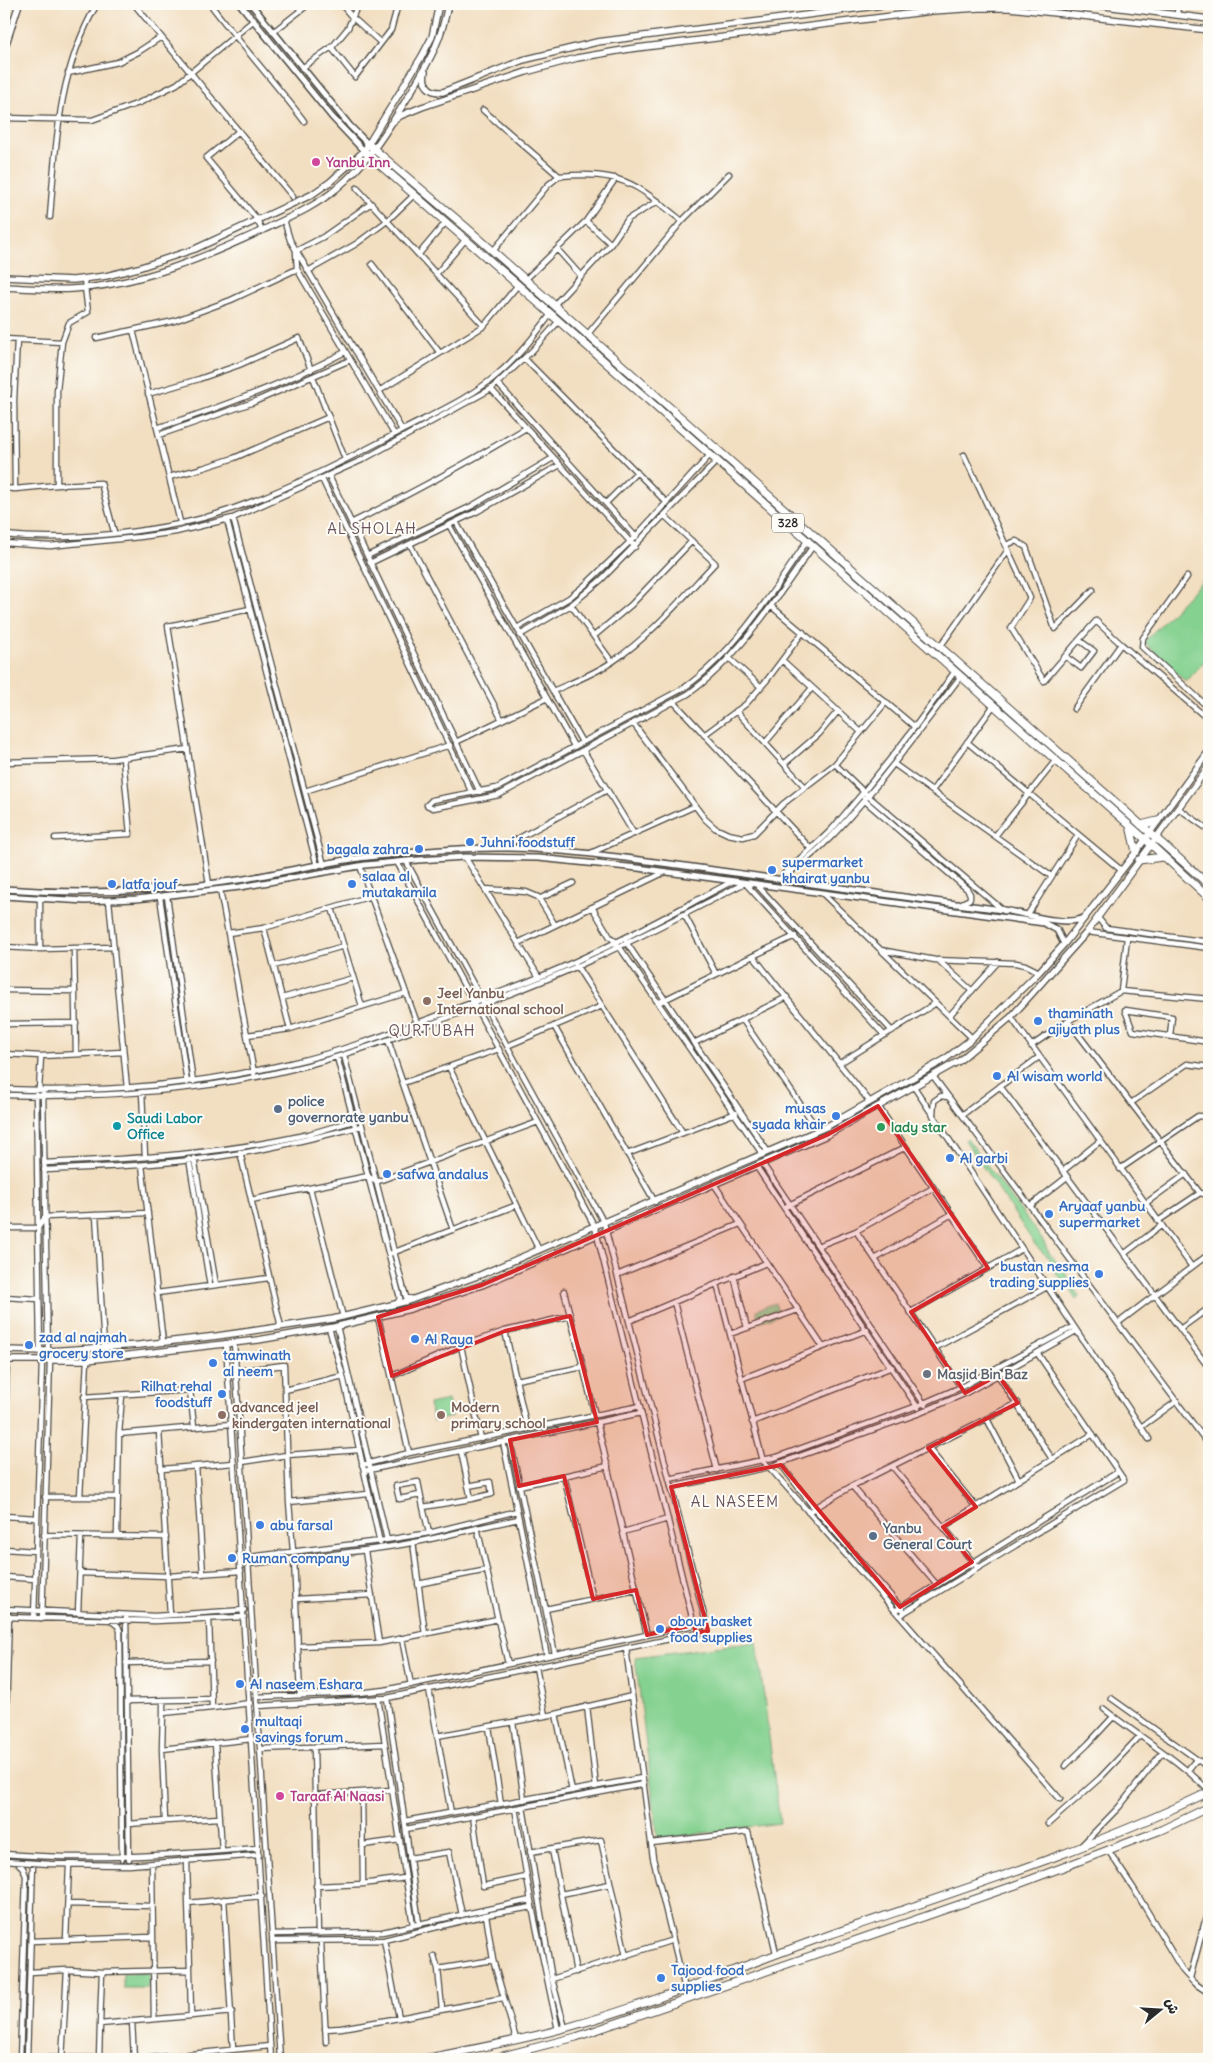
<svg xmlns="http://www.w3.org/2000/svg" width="1213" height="2063" font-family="Delius,'Playpen Sans Arabic',sans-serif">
<rect width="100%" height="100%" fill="#fdfcf7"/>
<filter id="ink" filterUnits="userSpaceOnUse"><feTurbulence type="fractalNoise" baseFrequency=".02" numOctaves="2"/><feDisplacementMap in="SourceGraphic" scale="10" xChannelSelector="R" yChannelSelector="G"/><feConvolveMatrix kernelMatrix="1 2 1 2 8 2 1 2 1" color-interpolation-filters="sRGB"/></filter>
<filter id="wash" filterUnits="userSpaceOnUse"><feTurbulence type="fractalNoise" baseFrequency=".0096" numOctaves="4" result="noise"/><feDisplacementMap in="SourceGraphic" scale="20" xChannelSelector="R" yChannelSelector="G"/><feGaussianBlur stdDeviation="1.12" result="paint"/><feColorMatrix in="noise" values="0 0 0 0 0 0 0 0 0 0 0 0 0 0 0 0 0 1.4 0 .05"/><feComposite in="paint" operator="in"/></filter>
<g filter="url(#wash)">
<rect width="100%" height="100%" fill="#f2dec0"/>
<path fill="#85d190" stroke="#587e5e" d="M1203,580L1209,586V656L1186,682L1144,642Z
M967,1138L1044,1242C1050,1259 1056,1259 1065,1272C1070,1281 1072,1289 1080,1296L1076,1300L1071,1290L1057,1275L1048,1257L1036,1246L965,1140Z
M775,1303L779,1315L759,1322L756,1310Z
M448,1400L452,1417L433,1421L429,1404Z
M757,1642L780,1823L658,1839L635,1657Z
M123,1973H149L148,1988H123Z"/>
</g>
<g filter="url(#ink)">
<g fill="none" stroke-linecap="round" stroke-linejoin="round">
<g stroke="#494641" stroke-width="7">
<path id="minor" d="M134,4L293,197
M210,4C240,44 274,81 304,121
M296,4L301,10
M341,4L352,17L381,43
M1177,15L1178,4
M273,32L309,4
M331,47L355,77L391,30L398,4
M302,68L333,46L348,28L358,4
M68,73L118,62L138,52L161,37
M483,110L559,176L548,185L493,251
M4,118L92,120L139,103L177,84L254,20
M239,131L206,158L256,218L262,230
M559,176C622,171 635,183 682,221
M357,188L484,326L379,391
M50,217C56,141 58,72 97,4
M284,220L290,240L402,430
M586,221L611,244
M557,249L581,276
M296,251L323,237L370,204
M296,252L297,269L394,434
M419,254L446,222
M372,264L440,353
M308,271L356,244L387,221L414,195
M437,273L466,239
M525,280L586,221L616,178
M554,305L611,244L628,219L658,201
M484,326L518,285
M133,330L180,522
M587,335L682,221L729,174
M96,338L174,321L231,300L297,269
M4,339L62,342L69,323L88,312L84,279
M525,359L667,503
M313,377L345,459
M498,384L636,537
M491,389L635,547
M148,394L199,379L239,365L299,338L311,370
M4,399L14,400
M157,428C222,407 285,384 345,352
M159,435L254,402L350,360
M329,476L480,792
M169,477L203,468L234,458L329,417
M322,479L472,793
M57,485L101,483L114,532
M4,488L15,489L57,485V391L62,342
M15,489L14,400L17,340
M606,503L637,472
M233,518L324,865
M227,520L317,866
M456,522L582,742
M351,523C411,494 469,462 526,428
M449,525L574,746
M4,535C70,542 166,532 229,510C287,490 346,460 401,431C433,414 471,398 499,373C519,356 535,335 551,314
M807,541C772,593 736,651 684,688L497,788L432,800L427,805L433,808L499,795L688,694C739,658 778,596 813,546
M4,543L50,546L140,537L176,532L233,518L362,460L491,389L532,351L559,321
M410,544L502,720
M1006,545L1016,541L1026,547L1055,629L1093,590
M1008,550L1030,598L1011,628L1044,681L1079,640L1094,651L1081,668L1065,656
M367,556L472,506L553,458
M370,563L478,511L560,465
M1187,577L1143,638L1142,647L1209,708
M571,605L612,662
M771,606L915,727
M517,628L569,598L585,585L636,536L710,455
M520,635L571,605L602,579L717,461
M594,636L631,605L692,541
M1079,640L1096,621L1121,644
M940,647L1008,550L964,455
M728,657L761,687
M782,660L861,732
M553,691C573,682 594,674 612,662C651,636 683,597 715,563L665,516
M674,702L811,849
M1074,709L1121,644L1209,720
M736,711L805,787
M633,723L705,819L715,828L728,834L743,837L754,834L783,804L835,764L886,702
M704,735L746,704L767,680L803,632
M456,742L547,698
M967,742L1121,870
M765,743L812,688
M583,750L634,834
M4,762L113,759L188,749
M784,764L819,734L838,711
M835,764L868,796L1004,911
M894,764L1051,876
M305,791L450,745
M932,791L994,705
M864,798V800L967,889L970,894V899L960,904
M1178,808L1209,830
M995,836L1056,760
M55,838L130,834L123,758
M501,848L607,790
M591,853L695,806
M465,857L539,977
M360,866L417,1023
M784,874C799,858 817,845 832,829C876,779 917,726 955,671
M780,879C821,852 845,823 876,786C905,750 933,713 961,676
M209,884L168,626L250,609
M756,884L892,1031
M485,889L526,892L538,897L555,925
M220,890L254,1073
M823,894L972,1038
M167,896L193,1082
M160,897L187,1083
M40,899V949
M539,899L573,883
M109,900L127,1088
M592,907L610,937L616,942L763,1155
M332,908L362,1006
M684,914L716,974
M1028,914L1078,835
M1098,918L1106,928L1209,942
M264,928L290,1029
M1087,932L1209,948
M228,933L264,928L371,896
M626,942L768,1152
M518,943L665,872
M4,947L40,949L114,947
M74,948L76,1054
M881,950L935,960L1016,963L1025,965L1039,972
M753,956L795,936
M938,960L972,991
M576,965L683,1133
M274,966L344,946
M4,990L75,991
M1121,991L1127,938
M282,998L353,978
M658,1003L753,956L870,1102
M949,1016L998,962
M1011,1017L1192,1267
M742,1019L818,1130
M1068,1021L1200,1193L1209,1195
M4,1024L76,1023
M554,1026L655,1202
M247,1035L290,1029L406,993
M1170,1036L1172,1017L1125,1010L1133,1031L1209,1042
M388,1040L453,1230
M694,1043L787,997
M507,1046L602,1006
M1031,1046L1068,1021L1121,991L1209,999
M4,1054L41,1056L123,1052
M344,1055L401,1279L406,1297L412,1299
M337,1057L400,1298L397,1304
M840,1063L936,1003
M449,1067L539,1250
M933,1076L1209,1445
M403,1083L499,1049
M1000,1086L1209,1368
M914,1087L1149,1439
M4,1089C99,1093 198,1085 291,1063C339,1052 385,1035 431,1018C484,998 537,980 589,955C638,933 685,906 733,881
M39,1090L41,1056
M142,1092L145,1157
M43,1093L48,1351
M36,1094L40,1352
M4,1095C99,1098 199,1092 292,1069C343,1057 392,1039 441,1020C492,1001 542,983 591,960C643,936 694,909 745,883L884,1035
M1131,1103L1187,1064L1209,1067
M878,1106L988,1268
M933,1114L934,1101L941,1096L948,1097
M962,1115L1039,1057
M240,1152L281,1327
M627,1154L736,1113
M194,1158L216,1285
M189,1159L210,1286
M44,1163C132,1159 223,1154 309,1134C326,1129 343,1124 360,1119
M762,1163L925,1405
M142,1165L163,1342
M756,1166L918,1408
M1120,1169L1198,1116L1209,1117
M44,1170C110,1167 177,1164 242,1153C283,1146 322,1136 362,1126
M1063,1171L1100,1141
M714,1184L823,1347
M310,1188L343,1317
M251,1200L368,1176L376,1182L538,1122
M1146,1203L1186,1174
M787,1206L906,1147
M1030,1206L1067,1177
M96,1215L104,1347
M1158,1221L1200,1193
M4,1228H38L45,1217L148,1213
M856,1231L961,1387
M818,1246L856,1231L933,1188
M392,1253L517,1205
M1124,1254L1162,1225
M875,1259L952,1214
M617,1275L740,1224
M734,1276L747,1328
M717,1284L763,1461L769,1467L920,1413L964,1394L1076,1331
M564,1291L595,1415
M157,1293L269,1278
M4,1297L39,1299
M674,1302L717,1470
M911,1312L1022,1249
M378,1317L409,1453
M629,1321L766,1263
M1118,1323L1209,1254
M337,1326L387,1540
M329,1328L343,1376L380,1543
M1180,1329L1209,1308
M505,1331L527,1429
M730,1334L798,1310
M234,1342L280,2059
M226,1343L271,2059
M461,1346L481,1439
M935,1348L1047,1287
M236,1371L284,1365L289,1502L293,1551
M998,1375L1052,1459
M392,1376L461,1346L505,1331L570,1316
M741,1379L867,1330
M516,1380L583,1367
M285,1390L343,1376
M84,1397L190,1390L194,1427
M987,1419L1019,1480
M597,1422L647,1635
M752,1422L892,1367
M1141,1427L1177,1401
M159,1431L170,1615
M119,1434L231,1424
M510,1440L555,1654
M503,1442L547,1656
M4,1448L7,1360
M928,1448L976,1507
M242,1462L287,1455L359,1450
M780,1463L814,1508L905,1612L903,1614
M362,1465L409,1453L640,1406
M196,1466L203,1574
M892,1466L978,1568
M162,1469L234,1463
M364,1471L641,1413
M564,1476L593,1599
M669,1479L777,1457L917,1406L961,1387L1073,1327
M468,1486L490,1482L492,1494L471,1499
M519,1486L608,1466
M852,1486L937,1585
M671,1487L769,1467L1060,1799
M420,1495L399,1499L396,1486L418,1482L423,1507L471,1499L461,1451
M45,1497H118
M80,1497L87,1360
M289,1502L368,1494
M423,1507L429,1533
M808,1512L852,1486L1018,1403
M4,1516L37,1518
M477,1527L508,1664
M943,1527L1093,1434
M623,1532L668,1519
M44,1535L166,1537
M117,1536L119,1434L122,1395
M413,1542L425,1634
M4,1549L36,1551
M365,1551L379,1643
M249,1557L380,1541L429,1533L517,1511
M294,1558L300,1695
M249,1564C303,1557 357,1553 411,1543C447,1536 483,1526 519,1519
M80,1573L168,1576L241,1571
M4,1577L35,1579
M418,1584L487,1570
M296,1599L372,1595
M4,1609L155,1616L244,1610
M546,1609L636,1590
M895,1611L1118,1472
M905,1612L1124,1480L1038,1354
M78,1613L81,1536
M126,1615L129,1859
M4,1617L155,1621L244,1617
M34,1618L42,1361
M42,1619L50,1361
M110,1620L118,1626L120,1631L122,1859
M402,1639L411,1685
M298,1646L379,1643L498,1619
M626,1648L653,1858L685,1989
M126,1663L211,1661
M536,1667L545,1716
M429,1689L451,1813
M257,1697L358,1693L385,1690L694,1625L595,1227L397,862
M378,1698L413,1925
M387,1698L419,1923
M1111,1698L1195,1758V1761L1188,1770
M127,1701L212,1699
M258,1706L387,1698L708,1631L604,1223L406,861
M587,1706L596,1787
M212,1708L250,1703
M1104,1709C1139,1737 1178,1759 1209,1791
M163,1713V1700
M556,1714L572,1791
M513,1722L524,1800
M489,1727L501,1804
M437,1736L556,1714L632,1696
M314,1747L318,1934
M162,1749L163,1713L212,1708L209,1619
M260,1749L385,1744
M1195,1758L1209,1768
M1065,1766L1088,1744L1113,1717
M4,1782L9,1616
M362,1793L363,1884
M315,1795L392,1790
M523,1807L552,1979L565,2028
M515,1808L532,1907L558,2030
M473,1816L483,1886L526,1877
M165,1821L220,1818
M405,1821L642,1778
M129,1824L165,1821L162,1749L215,1743
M1048,1824L1100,1778L1139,1737
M406,1829L644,1784
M651,1843L748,1832L776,1953
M363,1845L400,1840
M1081,1846L1119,1807L1162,1753
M552,1849L576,1972
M1108,1850L1134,1889L1183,1971L1194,1983L1209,1993
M222,1851L215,1743L252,1739
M530,1852L601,1840L626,1956
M4,1854C89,1861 173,1855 258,1848
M409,1858L449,1852L462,1915
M4,1861L50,1864L129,1865L259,1855
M17,1862L23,1868L26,1876L20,2059
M152,1864L154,2019
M316,1886L363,1884L405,1878
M561,1894L610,1884
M224,1899L233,2049
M188,1903L262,1896
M68,1904L152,1906
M486,1915L493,1960
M272,1934L382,1932L530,1900
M66,1940L69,1865
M384,1940L399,2018
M31,1941L153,1937
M272,1941L384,1940L486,1915L532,1907
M321,1942L326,2042
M434,1956L438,1969L442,2009
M438,1969L493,1960L516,2039
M30,1972L67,1970L102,1972L190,1970L187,1861
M1190,1978L1209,1906
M552,1979L673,1940
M191,2016L232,2012
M132,2021L134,2059
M100,2024L102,1972
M325,2029L341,2028L399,2018L503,1998
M27,2058H99
M27,2059L33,1863
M62,2059L67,1970
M99,2059L100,2024L191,2016L190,1970
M142,2059L270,2046"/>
</g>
<g stroke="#494641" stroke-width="8">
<path id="tertiary" d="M240,4L332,117L364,151
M251,4L350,126L368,144
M4,889C82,895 160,892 238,880C281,873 324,862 368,857C414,852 462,847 509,848C560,849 611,856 662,863C776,878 889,896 1003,910C1025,913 1064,927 1083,918
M4,896L85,901L136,899L240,887L365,865L418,860L465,857L538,858L638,868L1044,923L1057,930L1064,944"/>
</g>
<g stroke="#494641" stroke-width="8">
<path id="secondary" d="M1089,4L1209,19
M4,50L19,4
M425,72C422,85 430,93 443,92L523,60L597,42L892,4
M390,124L400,116L422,107L526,72L577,58L629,49L932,11L979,8H1010L1209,30
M4,277L73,280L106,276L138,268L195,249L311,195L330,182L364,151L422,56L432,37L439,4
M4,287C27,288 49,290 72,289C140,285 203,258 263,230C288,218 315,207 336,189C367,164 387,131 408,97C428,63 441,43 448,4
M4,1350L48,1351L139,1345L217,1336L333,1319L408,1301L480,1275L826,1127L944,1060L970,1040L1039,972L1064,944L1136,852L1209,751
M4,1360H87L258,1340L334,1327L410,1309L482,1285L827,1135L959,1061L1011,1017L1087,932L1209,766"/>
</g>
<g stroke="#494641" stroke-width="9">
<path id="primary" d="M368,144L467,228L1209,885
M364,151L518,285L1145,839L1209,898
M1141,825L1157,821
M1130,826L1136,852
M1139,860L1163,857
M422,2059C469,2050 518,2041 565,2028C655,2003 741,1966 829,1935C957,1891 1087,1851 1209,1792
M491,2059L576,2037L1016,1885L1161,1830L1209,1807"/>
</g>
<use href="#minor" stroke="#fff" stroke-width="4.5"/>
<use href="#tertiary" stroke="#fff" stroke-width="5"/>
<use href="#secondary" stroke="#fff" stroke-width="5.5"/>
<use href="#primary" stroke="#fff" stroke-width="7"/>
</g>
</g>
<path fill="#d62828" fill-opacity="0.2" stroke="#d62828" stroke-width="4" stroke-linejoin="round" d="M878,1106L988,1268L911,1312L965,1393L998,1375L1018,1403L928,1448L976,1507L943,1527L972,1562L900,1607L781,1465L671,1487L708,1631L696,1633L694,1625L647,1635L636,1590L593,1599L564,1476L519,1486L510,1440L597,1422L570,1316L505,1331L392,1376L378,1317L482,1285L827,1135Z"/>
<g fill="#d1479c" stroke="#fdfcf7" stroke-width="2">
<circle cx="316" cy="162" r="5"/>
<circle cx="280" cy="1796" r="5"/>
</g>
<g fill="#3f7fe0" stroke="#fdfcf7" stroke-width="2">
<circle cx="470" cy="842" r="5"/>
<circle cx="419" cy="849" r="5"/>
<circle cx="772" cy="870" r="5"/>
<circle cx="112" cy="884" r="5"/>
<circle cx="352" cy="884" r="5"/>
<circle cx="1038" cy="1021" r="5"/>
<circle cx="997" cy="1076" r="5"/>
<circle cx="836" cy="1116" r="5"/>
<circle cx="950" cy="1158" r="5"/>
<circle cx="387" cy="1174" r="5"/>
<circle cx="1049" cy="1214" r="5"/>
<circle cx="1099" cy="1274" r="5"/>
<circle cx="415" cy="1339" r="5"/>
<circle cx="29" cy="1345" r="5"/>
<circle cx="213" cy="1363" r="5"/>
<circle cx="222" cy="1394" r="5"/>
<circle cx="260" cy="1525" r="5"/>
<circle cx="232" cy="1558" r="5"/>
<circle cx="660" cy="1629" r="5"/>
<circle cx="240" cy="1684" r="5"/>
<circle cx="245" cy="1729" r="5"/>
<circle cx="661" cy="1978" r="5"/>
</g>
<g fill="#8d6e63" stroke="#fdfcf7" stroke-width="2">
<circle cx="427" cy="1001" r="5"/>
<circle cx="222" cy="1415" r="5"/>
<circle cx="441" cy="1415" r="5"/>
</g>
<g fill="#5c6f8a" stroke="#fdfcf7" stroke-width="2">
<circle cx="278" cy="1109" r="5"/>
<circle cx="873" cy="1536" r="5"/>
</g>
<circle fill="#0f9aa8" stroke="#fdfcf7" stroke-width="2" cx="117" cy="1126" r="5"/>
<circle fill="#2e9e5b" stroke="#fdfcf7" stroke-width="2" cx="881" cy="1127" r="5"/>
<circle fill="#6b7280" stroke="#fdfcf7" stroke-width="2" cx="927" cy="1374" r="5"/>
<g text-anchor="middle" stroke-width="4" stroke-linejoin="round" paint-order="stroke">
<rect fill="#fdfcf7" stroke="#6a6a68" stroke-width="1" x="772" y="513.5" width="32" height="19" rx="4"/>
<g font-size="12" font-weight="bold" fill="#2b2b2b">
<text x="788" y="527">328</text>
</g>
<g font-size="14" font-weight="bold" fill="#b23c85" stroke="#fdfcf7" text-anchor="start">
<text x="326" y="167">Yanbu Inn</text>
<text x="290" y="1801">Taraaf Al Naasi</text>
</g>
<g font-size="14" font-weight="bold" fill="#366cbe" stroke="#fdfcf7" text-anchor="start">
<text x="480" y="847">Juhni foodstuff</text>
<text x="409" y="854" text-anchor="end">bagala zahra</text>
<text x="782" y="867">supermarket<tspan x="782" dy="16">khairat yanbu</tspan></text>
<text x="362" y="881">salaa al<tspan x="362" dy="16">mutakamila</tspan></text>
<text x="122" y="889">latfa jouf</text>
<text x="1048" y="1018">thaminath<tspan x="1048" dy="16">ajiyath plus</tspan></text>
<text x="1007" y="1081">Al wisam world</text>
<text x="826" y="1113" text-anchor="end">musas<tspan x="826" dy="16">syada khair</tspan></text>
<text x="960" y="1163">Al garbi</text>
<text x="397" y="1179">safwa andalus</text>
<text x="1059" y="1211">Aryaaf yanbu<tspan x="1059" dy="16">supermarket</tspan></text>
<text x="1089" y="1271" text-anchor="end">bustan nesma<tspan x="1089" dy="16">trading supplies</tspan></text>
<text x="39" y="1342">zad al najmah<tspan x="39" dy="16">grocery store</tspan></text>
<text x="425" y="1344">Al Raya</text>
<text x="223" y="1360">tamwinath<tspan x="223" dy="16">al neem</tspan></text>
<text x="212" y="1391" text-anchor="end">Rilhat rehal<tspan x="212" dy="16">foodstuff</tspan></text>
<text x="270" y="1530">abu farsal</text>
<text x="242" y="1563">Ruman company</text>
<text x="670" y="1626">obour basket<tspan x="670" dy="16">food supplies</tspan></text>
<text x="250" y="1689">Al naseem Eshara</text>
<text x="255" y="1726">multaqi<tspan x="255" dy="16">savings forum</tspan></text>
<text x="671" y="1975">Tajood food<tspan x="671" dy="16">supplies</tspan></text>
</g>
<g font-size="14" font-weight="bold" fill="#785e54" stroke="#fdfcf7" text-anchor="start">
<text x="437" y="998">Jeel Yanbu<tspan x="437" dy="16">International school</tspan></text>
<text x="232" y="1412">advanced jeel<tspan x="232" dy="16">kindergaten international</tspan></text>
<text x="451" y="1412">Modern<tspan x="451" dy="16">primary school</tspan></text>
</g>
<g font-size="14" font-weight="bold" fill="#4e5e75" stroke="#fdfcf7" text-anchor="start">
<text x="288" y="1106">police<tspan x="288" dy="16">governorate yanbu</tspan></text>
<text x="883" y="1533">Yanbu<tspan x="883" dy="16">General Court</tspan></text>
</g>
<g font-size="14" font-weight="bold" fill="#0d838f" stroke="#fdfcf7" text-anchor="start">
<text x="127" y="1123">Saudi Labor<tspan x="127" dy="16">Office</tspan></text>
</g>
<g font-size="14" font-weight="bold" fill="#27864d" stroke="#fdfcf7" text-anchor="start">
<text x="891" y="1132">lady star</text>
</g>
<g font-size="14" font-weight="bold" fill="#5b616d" stroke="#fdfcf7" text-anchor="start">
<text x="937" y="1379">Masjid Bin Baz</text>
</g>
<g font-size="15" letter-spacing="1" fill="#6a535c" stroke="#fdfcf7">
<text x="372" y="534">AL SHOLAH</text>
<text x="432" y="1036">QURTUBAH</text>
<text x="735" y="1507">AL NASEEM</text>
</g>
</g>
<rect width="1213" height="2063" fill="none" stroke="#fdfcf7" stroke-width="20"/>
<g transform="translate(1160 2010) rotate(72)" stroke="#fdfcf7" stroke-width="4" paint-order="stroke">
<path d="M0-4L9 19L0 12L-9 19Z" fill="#2b2b2b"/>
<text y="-8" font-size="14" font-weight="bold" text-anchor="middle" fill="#2b2b2b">ش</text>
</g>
</svg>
